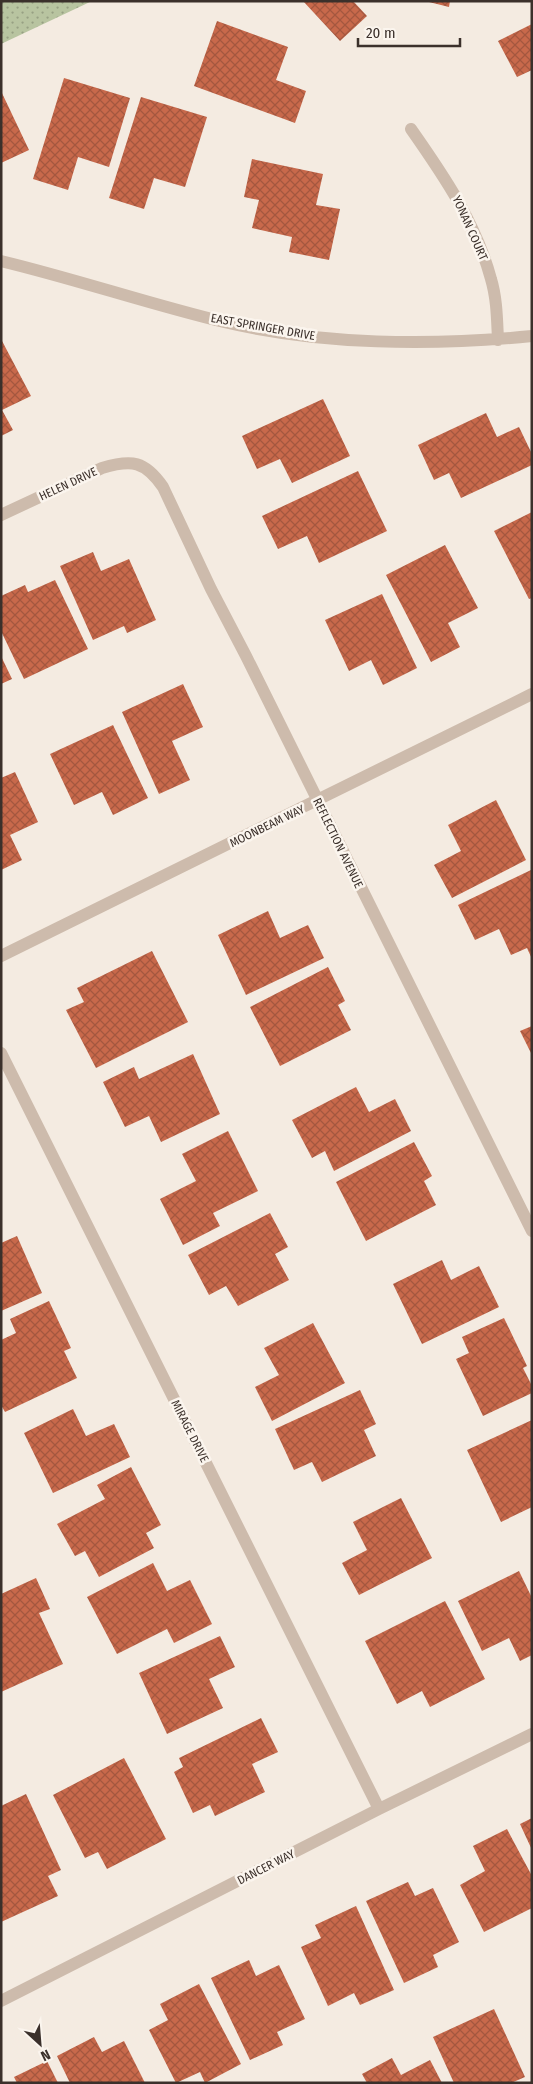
<svg xmlns="http://www.w3.org/2000/svg" width="533" height="2084" font-family="'Fira Sans Condensed',sans-serif">
<defs>
<pattern id="green-dots" width="8" height="8" patternUnits="userSpaceOnUse" patternTransform="scale(1.25)"><rect width="8" height="8" fill="#b8c4a0"/><path d="M2 2h.1M6 6h.1" fill="none" stroke="#97a083" stroke-width="1.8" stroke-linecap="round"/></pattern>
<pattern id="building-cross-hatch" width="8" height="8" patternUnits="userSpaceOnUse" patternTransform="scale(1.25)"><rect width="8" height="8" fill="#c8694b"/><path d="M0 0l8 8M0 8l8-8" fill="none" stroke="#a4573f"/></pattern>
</defs>
<rect width="100%" height="100%" fill="#f4ebe1"/>
<path fill="url(#green-dots)" d="M1,1H92L1,44Z"/>
<path fill="url(#building-cross-hatch)" d="M303,1H353L367,16L340,41Z
M425,1H450L449,7Z
M217,21L288,47L276,80L306,91L295,123L194,86Z
M532,24V70L517,77L498,41Z
M64,78L130,98L109,167L78,157L68,190L33,179Z
M1,91L29,150L1,163Z
M141,97L207,117L185,187L154,178L144,209L109,198Z
M252,159L323,174L316,205L340,209L329,260L289,252L292,237L252,228L259,200L244,197Z
M1,339L31,396L2,410L13,430L1,436Z
M323,399L350,456L292,483L280,459L257,469L242,436Z
M486,413L497,437L519,427L532,454V465L461,498L449,473L434,480L418,445Z
M358,471L387,531L319,563L307,536L278,549L262,516Z
M532,512V598L529,599L494,531Z
M445,545L478,608L448,623L460,647L431,662L386,575Z
M93,552L101,571L129,559L156,620L127,633L124,626L93,640L60,566Z
M55,580L88,649L24,679L1,631V596L25,585L28,592Z
M382,594L417,668L383,685L371,660L349,671L325,620Z
M1,656L12,679L1,684Z
M183,684L203,727L172,741L190,780L159,794L122,712Z
M113,725L148,798L113,815L102,792L74,805L50,754Z
M15,772L38,822L10,835L22,860L1,870V778Z
M496,800L526,860L452,898L434,865L461,851L448,825Z
M531,870L532,959L527,948L511,955L499,929L475,940L458,905Z
M268,911L280,938L308,925L324,958L246,995L218,935Z
M152,951L188,1022L96,1068L66,1010L84,1002L77,988Z
M328,967L345,1001L338,1005L351,1030L280,1066L250,1007Z
M532,1026V1055L520,1031Z
M193,1054L220,1114L161,1142L149,1116L125,1127L103,1082L134,1067L139,1079Z
M356,1087L369,1112L395,1099L411,1131L334,1171L325,1151L312,1158L292,1120Z
M228,1131L258,1191L213,1213L220,1226L183,1245L160,1199L196,1181L182,1154Z
M414,1142L432,1176L424,1181L436,1205L366,1241L336,1182Z
M270,1213L288,1247L275,1254L289,1280L238,1306L226,1286L209,1295L188,1255Z
M17,1236L42,1293L1,1311V1243Z
M442,1260L451,1280L479,1266L499,1307L422,1344L393,1284Z
M49,1301L71,1348L64,1351L77,1378L5,1412L1,1405V1340L16,1333L10,1319Z
M504,1318L527,1366L523,1368L532,1386V1393L483,1416L456,1359L469,1353L462,1337Z
M313,1323L345,1383L272,1421L255,1387L279,1375L264,1348Z
M360,1390L376,1424L364,1430L376,1456L322,1482L312,1462L294,1470L275,1429Z
M73,1409L86,1436L114,1424L130,1457L53,1493L24,1433Z
M532,1420V1507L501,1522L467,1450Z
M131,1467L161,1525L146,1533L154,1548L99,1577L85,1551L75,1556L57,1524L105,1499L97,1485Z
M401,1498L432,1558L359,1595L342,1563L367,1550L353,1522Z
M153,1563L167,1591L190,1580L212,1624L174,1643L167,1629L117,1654L87,1597Z
M519,1571L532,1598V1655L520,1661L509,1638L482,1651L458,1601Z
M36,1578L50,1609L39,1613L63,1664L1,1692V1594Z
M445,1601L485,1679L430,1707L422,1691L397,1704L365,1641Z
M220,1636L235,1667L209,1679L223,1708L167,1734L139,1673Z
M261,1718L278,1752L252,1764L265,1792L215,1816L210,1805L193,1813L174,1772L183,1767L179,1758Z
M124,1758L166,1839L107,1869L98,1852L85,1858L53,1795Z
M26,1794L61,1870L48,1876L58,1896L1,1922V1806Z
M532,1818V1850L520,1824Z
M507,1829L532,1876V1908L484,1932L460,1885L485,1871L473,1846Z
M408,1882L415,1896L433,1888L459,1942L433,1955L438,1967L404,1983L366,1901Z
M356,1906L394,1990L360,2005L354,1993L328,2006L301,1947L321,1938L315,1925Z
M249,1960L256,1976L279,1965L305,2019L277,2032L283,2045L250,2060L211,1978Z
M199,1984L241,2064L205,2083L200,2072L176,2083L149,2030L168,2020L160,2004Z
M494,2009L525,2077L511,2083H454L433,2037Z
M94,2037L102,2052L124,2041L145,2083H70L57,2056Z
M392,2058L401,2075L430,2060L442,2083H367L362,2074Z
M47,2061L58,2083H17L14,2077Z"/>
<g fill="none" stroke-linecap="round" stroke-linejoin="round">
<path stroke="#cdbbac" stroke-width="12" d="M411,129C444,176 476,223 491,279C497,299 497,320 498,340
M1,261C76,279 149,304 224,322C321,345 432,346 532,336
M1,515L102,468C132,459 145,461 163,487L211,589L246,656L532,1231
M1,956L532,694
M1,1053L379,1809
M1,2001L379,1809L532,1734"/>
</g>
<g text-anchor="middle" stroke-width="5" stroke-linejoin="round" paint-order="stroke">
<g font-size="12" fill="#3b302b" stroke="#fbf5ee">
<text transform="translate(470 228) rotate(66)" y="4">YONAN COURT</text>
<text transform="translate(263 327) rotate(10)" y="4">EAST SPRINGER DRIVE</text>
<text transform="translate(68 484) rotate(-25)" y="4">HELEN DRIVE</text>
<text transform="translate(267 826) rotate(-26)" y="4">MOONBEAM WAY</text>
<text transform="translate(338 843) rotate(64)" y="4">REFLECTION AVENUE</text>
<text transform="translate(190 1431) rotate(63)" y="4">MIRAGE DRIVE</text>
<text transform="translate(266 1867) rotate(-27)" y="4">DANCER WAY</text>
</g>
</g>
<rect width="533" height="2084" fill="none" stroke="#3b302b" stroke-width="5"/>
<g transform="translate(40 2044) rotate(154)" stroke="#fbf5ee" stroke-width="4" paint-order="stroke">
<path d="M0-4L9 19L0 12L-9 19Z" fill="#3b302b"/>
<text y="-8" font-size="14" font-weight="bold" text-anchor="middle" fill="#3b302b">N</text>
</g>
<path d="M358 38v8h102v-8" fill="none" stroke="#3b302b" stroke-width="2.5"/>
<text x="366" y="38" font-size="15" fill="#3b302b" stroke="#fbf5ee" stroke-width="4" paint-order="stroke">20 m</text>
</svg>
